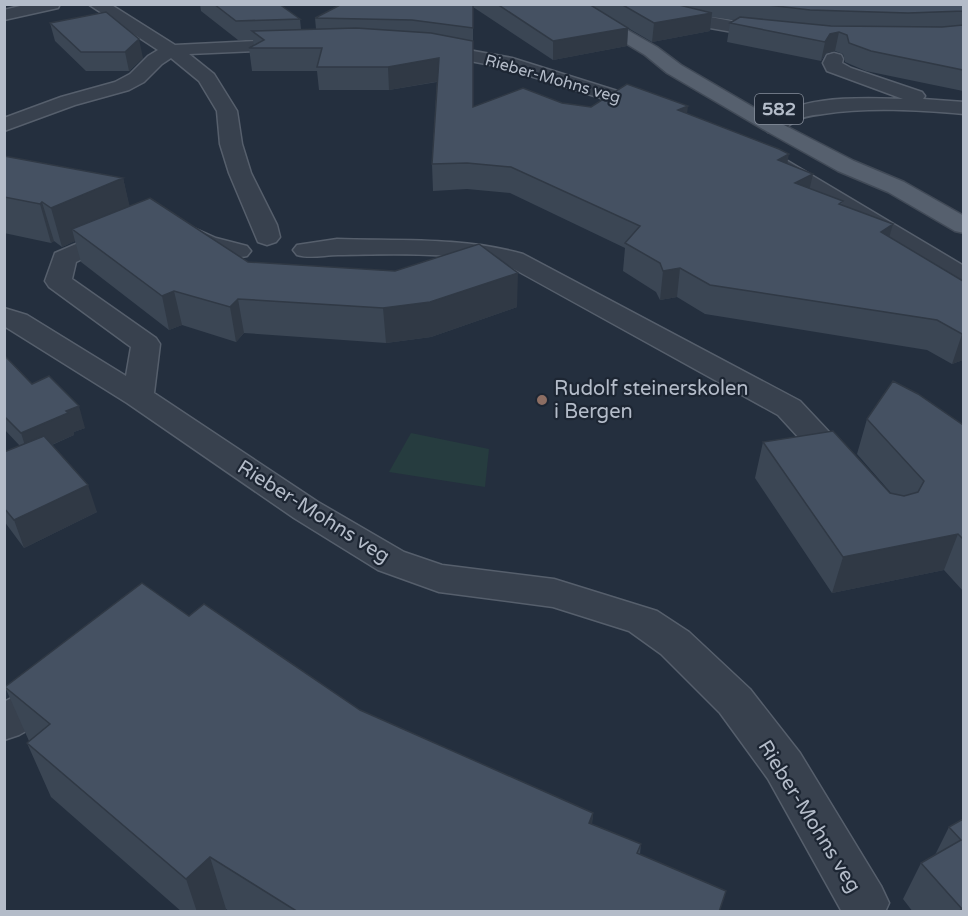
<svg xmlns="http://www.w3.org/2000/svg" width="968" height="916" font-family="'Varela Round',sans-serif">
<rect width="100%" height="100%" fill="#242f3e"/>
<path fill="#263c3f" d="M411,433L489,449L485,487L389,472Z"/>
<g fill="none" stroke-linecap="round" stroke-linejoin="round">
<g stroke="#565f6c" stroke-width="3">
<path id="minor" d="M28,4H60L58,8L4,20V10Z
M88,4H110L175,45L297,39L303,40L306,44L303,48L297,49L189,54L214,74L237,111L242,144L251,173L277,225L280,237L276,242L267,245L258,242L229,173L220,144L217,111L199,81L171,58L162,64L144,82L129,90L75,105L4,131V118L61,97L115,82L130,74L148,56L158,50Z
M616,4H642L773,29L779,30L782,34L779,38L773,39L647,17L618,8Z
M430,43L512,58L659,104L662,108L659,112L652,114L501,67L424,52L421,48L424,44Z
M834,53L841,55L843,59L842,63L851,68L922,92L925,96L923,99L964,102V114C917,110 869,107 823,114C814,115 803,116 796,121C784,127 782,136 768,132L764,128C789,93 865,98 903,99L827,71L823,63L827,55Z
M773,155L781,157L964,266V285L955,283L765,167L762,162L765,157Z
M187,225L216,238L247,246L251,251L247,256C228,261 186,249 175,232L178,227Z
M118,226L127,228L130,233L127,238L76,262L72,279L156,338L160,344L154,393L318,502L404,552L442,565L554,579L657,611L689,632L750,689L800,753L881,886L889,903L885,912H842L768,779L720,713L661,654L629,631L553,607L439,592L378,570L294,518L127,403L4,326V308L27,315L126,376L131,347L49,287L45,281L55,253Z
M337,239C399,241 463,237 523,254L800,401L863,468L858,476L846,479L834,476L778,415L505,264C460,252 386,254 338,255C324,255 311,259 297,255L293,250L297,245Z
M55,677L70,682L76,694L70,706L19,735L4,740V702L40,682Z"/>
</g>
<g stroke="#414a57" stroke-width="3">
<path id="major" d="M561,4H582L657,47L681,65L782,124L854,161L904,182L964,216V233L955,231L888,192L838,171L768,132L667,73L645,55Z"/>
</g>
<use href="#minor" fill="#38414e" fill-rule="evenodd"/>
<use href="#major" fill="#56606e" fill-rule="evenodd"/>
</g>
<path fill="#3b4654" d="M200,4H279L300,19L301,29H316L315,18L342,4H963V91L866,71L845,62L843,54L835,51L826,53L821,61L727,42L730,23L734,20L712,17L710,31L652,42L628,28L627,46L553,60L473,7V107L562,103L591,107L687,114L787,164L810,189L843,201L842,205L893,224L889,237L963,281V360L952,364L927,350L705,314L677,297L660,300L656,292L623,271L625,248L510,193L467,189L433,191L432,164L437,82L389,90H319L317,71H252L249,48L254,46L253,40H238L201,11Z
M50,23L143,58L129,71H86L55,41Z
M4,156L123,178L129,206L248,262L517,307L431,337L386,343L244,333L236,342L182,325L169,330L81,262L75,241L62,247L54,241L51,243L4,233Z
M4,355L32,384L85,428L74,432V435L52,445L97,512L24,548L4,521V453L20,446L4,429Z
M867,419L963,425V591L944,570L832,593L755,478L763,442L891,493L857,454Z
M189,616L360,710L593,813L592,824L641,844L640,854L720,912H230L226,909L224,912H182L51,797L27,743L29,741L5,687Z
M963,819V912H913L903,899L921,863L935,855L949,827Z"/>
<path fill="#303945" d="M712,13L710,31L652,42L654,23Z
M628,28L627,46L553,60V41Z
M839,32L835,51L826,53L821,61L825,42L830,34Z
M139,39L143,58L129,71L125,52Z
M439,58L440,81L389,90L388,67Z
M688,106L685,131L678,110Z
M789,154L784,180L778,160Z
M813,174L807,200L795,183Z
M123,178L132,216L72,229L75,241L62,247L51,208Z
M42,202L54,241L51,243L40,204Z
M893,224L885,252L881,232Z
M680,268L677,297L660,300L663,271Z
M518,273L517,307L431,337L386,343L383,308Z
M174,291L182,325L169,330L162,296Z
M238,299L244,333L236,342L230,307Z
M962,334H963V360L952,364Z
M79,406L85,428L74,432V435L28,455L21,433L66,411Z
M88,485L97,512L24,548L14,520Z
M958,534L944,570L832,593L843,557Z
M593,813L587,866L589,823Z
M210,857L226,909L224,912H197L186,879Z"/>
<path fill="#455162" stroke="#303945" stroke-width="1.5" d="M214,4H279L300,19L236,21Z
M342,4H473V28L412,20L315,18Z
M497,4H589L628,28L553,41Z
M621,4H675L712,13L654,23Z
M759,4H963V11L908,13L810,10Z
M106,12L139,39L125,52H81L50,23Z
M740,17L831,26L942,27L963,25V70L871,51L849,43L847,35L839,32L830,34L825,42L730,23Z
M356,28L431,33L473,41V107L523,88L562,103L591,107L627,84L688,106L678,110L779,149L789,154L778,160L813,174L795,183L843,201L839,204L893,224L881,232L963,281V334H962L937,320L710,285L680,268L663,271L660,263L625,243L640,226L511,167L467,163L432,164L439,58L388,67H317L322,48H249L264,40L252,31Z
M4,156L123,178L51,208L42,202L40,204L4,197Z
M150,198L248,262L395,271L479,244L518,273L430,302L383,308L238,299L230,307L174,291L162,296L72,229Z
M4,355L32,384L49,376L79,406L66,411L68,413L21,433L4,416Z
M893,381L918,394L963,425V539L958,534L843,557L763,442L833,431L890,493L904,496L918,492L924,481L867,419Z
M44,436L88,485L14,520L4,508V452Z
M142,583L189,616L204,604L360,710L593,813L589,823L641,844L637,853L726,891L719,912H298L210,857L186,879L27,743L50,724L5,687Z
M963,819V912H958L962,909L921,863L961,840L949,827Z"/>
<circle fill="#8d6e63" stroke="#1d2633" stroke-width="2" cx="542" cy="400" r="6"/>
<g text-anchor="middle" stroke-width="4.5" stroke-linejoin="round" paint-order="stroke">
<g font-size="16" fill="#b4bcc9" stroke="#1d2633">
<text transform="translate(553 78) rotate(16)" y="6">Rieber-Mohns veg</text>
</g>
<rect fill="#1d2633" stroke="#878f9c" stroke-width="1.5" x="755" y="94" width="48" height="30" rx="4.5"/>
<g font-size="18" font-weight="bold" fill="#b4bcc9">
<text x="779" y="115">582</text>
</g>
<g font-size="20" fill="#b4bcc9" stroke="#1d2633" text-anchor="start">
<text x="554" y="395">Rudolf steinerskolen<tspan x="554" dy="23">i Bergen</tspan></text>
</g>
<g font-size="20" fill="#b4bcc9" stroke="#1d2633">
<text transform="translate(314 511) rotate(32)" y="7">Rieber-Mohns veg</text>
<text transform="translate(810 816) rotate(58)" y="7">Rieber-Mohns veg</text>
</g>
</g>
<rect width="968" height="916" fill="none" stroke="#b4bcc9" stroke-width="12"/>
</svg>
